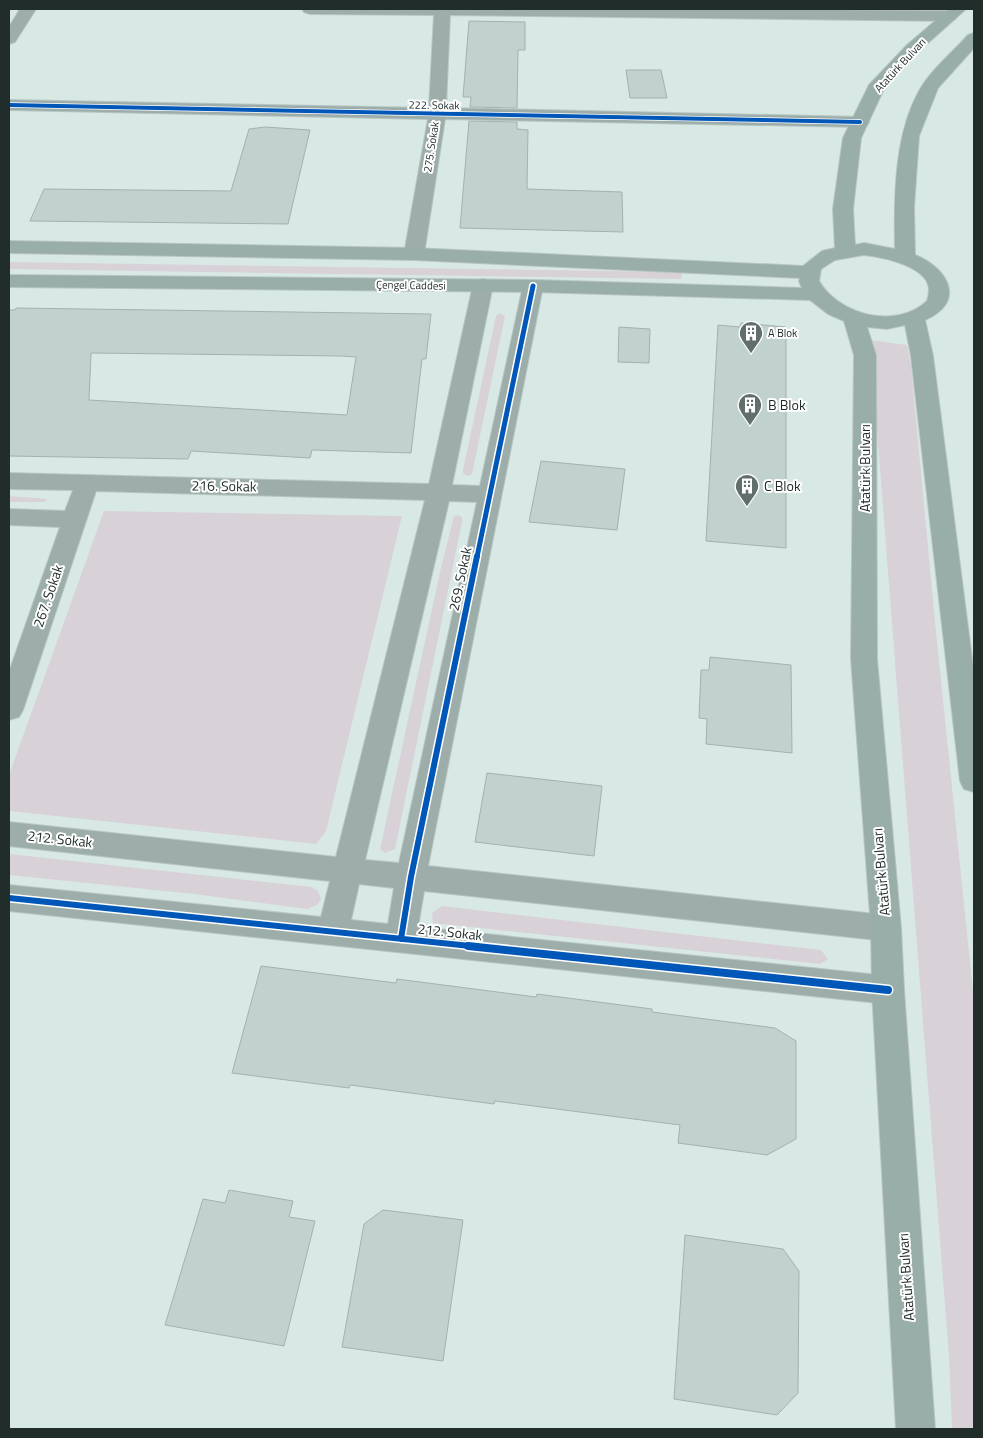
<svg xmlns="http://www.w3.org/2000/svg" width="983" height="1438" font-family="'Titillium Web',sans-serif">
<rect width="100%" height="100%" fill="#d8e9e5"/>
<path fill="#d9d1d8" d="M9,262L682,272L681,279L9,269Z
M500,313L505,316L472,474L467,476L463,473V470L496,316Z
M870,340L907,345L911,366L935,622L974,1001V1429H953L952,1427L949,1357Z
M9,496L47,499L45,502H9Z
M104,511L402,516L326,831L316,844L9,811V775Z
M458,515L462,517V522L395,849L385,853L380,849L440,572L454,516Z
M9,854L311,887L318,891L321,899L317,905L307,909L194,894L9,875Z
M442,906L821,950L828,959L820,964L433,923L432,913Z"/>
<path fill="#c1d1ce" stroke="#a4b1ae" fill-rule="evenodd" d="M469,21L525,22V50H518L517,108L470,107L471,97H463Z
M626,70H661L667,98H630Z
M469,121L517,122V129L528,130L527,189L622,192L623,232L460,228Z
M265,127L310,130L288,224L30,221L44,189L231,191L249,129Z
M16,308L431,314L426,359H422L411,453L312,450L310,458L191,451L188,459L9,456V310H15ZM91,353L341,356L356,357L347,415L89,400Z
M741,323L786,327V548L706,541L718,325L740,327Z
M619,327L650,329L649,363L618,362Z
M541,461L625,469L617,530L529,522Z
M710,657L791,665L792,753L706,744L707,719L699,718L701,670H709Z
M487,773L602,786L594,856L475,842Z
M261,966L396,983L397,979L536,997L537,994L652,1009V1012L775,1028L796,1041V1139L767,1155L678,1143L680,1125L495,1101L494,1104L350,1085L349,1088L232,1073Z
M229,1190L293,1201L289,1217L315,1221L284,1346L165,1325L203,1199L225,1203Z
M383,1210L463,1220L443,1361L342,1347L364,1224Z
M685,1235L783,1249L799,1271L798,1393L777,1415L674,1399Z"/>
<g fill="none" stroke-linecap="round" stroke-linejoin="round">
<g stroke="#b9c6c3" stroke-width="2">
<path id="street" d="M20,9H36L15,42L9,44V27Z
M302,9H722L949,11L955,13L957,16L955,19L949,21L450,15L446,108L860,117L866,118L869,122L866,126L860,127L445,119L424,254L421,258L414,260L407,258L404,254L428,119L9,110V100L429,108L434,15L310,14L304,12Z
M483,279L490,281L493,285L452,485L480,486L523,286L526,282L533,280L540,282L543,286L428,866L886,915L897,919L901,928L897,937L886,941L424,891L418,927L888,976L899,980L904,990L899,1000L888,1004L9,911V885L321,917L330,881L9,846V822L336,857L425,500L96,491L23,710L19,717L9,720V672L60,527L9,525V509L65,511L73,490L9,489V473L429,484L473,285L476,281ZM449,501L477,502L399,863L365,860ZM359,884L394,888L388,924L351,920Z"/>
</g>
<g stroke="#b9c6c3" stroke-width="2">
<path id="secondary" d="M949,9H966L919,51L883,91L861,138L853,209L855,245L864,243L895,249C894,197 894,131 922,86C934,67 954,51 968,35L974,33V48L938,88L919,136L914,207L915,255C948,268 967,302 925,320L933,356L974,674V792L964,789L960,781L911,356L905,325L887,329L867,327L876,355L877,659L901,928L904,990L935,1429H896L872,990L871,928L851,659L854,355L844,321L828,314L810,300L533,292L9,287V275L533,280L802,288L799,281L800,278L414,260L9,253V241L414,248L803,266L822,251L835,248L833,209L843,138L869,85L907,45ZM864,255C882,257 929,266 929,290C929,293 928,298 927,301C896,330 839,315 819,281L821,269L835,260Z"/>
</g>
<use href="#street" fill="#9daeaa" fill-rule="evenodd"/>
<use href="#secondary" fill="#99ada9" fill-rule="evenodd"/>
<g stroke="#fff" stroke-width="5.5">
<path id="cycleway-far3" d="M9,105L860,122"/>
</g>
<g stroke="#fff" stroke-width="8">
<path id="cycleway-far2" d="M477,557L533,286"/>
</g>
<g stroke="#fff" stroke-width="9">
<path id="cycleway-far1" d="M9,898L480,947
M401,939L411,877L477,556"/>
</g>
<g stroke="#fff" stroke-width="11">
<path id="cycleway" d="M468,946L888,990"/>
</g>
<use href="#cycleway-far3" stroke="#0057b8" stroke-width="4"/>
<use href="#cycleway-far2" stroke="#0057b8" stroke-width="5"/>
<use href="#cycleway-far1" stroke="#0057b8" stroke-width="6"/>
<use href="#cycleway" stroke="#0057b8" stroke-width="8"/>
</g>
<defs>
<g id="building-pin" transform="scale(1.25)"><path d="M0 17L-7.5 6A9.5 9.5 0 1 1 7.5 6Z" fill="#616f6c" stroke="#fff"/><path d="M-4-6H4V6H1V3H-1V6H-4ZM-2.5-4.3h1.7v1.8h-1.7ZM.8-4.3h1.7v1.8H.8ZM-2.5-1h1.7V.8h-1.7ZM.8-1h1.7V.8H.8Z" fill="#fff"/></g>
</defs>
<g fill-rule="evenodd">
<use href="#building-pin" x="751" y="333"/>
<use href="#building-pin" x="750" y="405"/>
<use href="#building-pin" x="747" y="486"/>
</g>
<g text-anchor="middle" stroke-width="4" stroke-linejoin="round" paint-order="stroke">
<g font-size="11" fill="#212d2b" stroke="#fff">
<text transform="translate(900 65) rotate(-47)" y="4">Atatürk Bulvarı</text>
<text transform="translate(434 105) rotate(1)" y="4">222. Sokak</text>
<text transform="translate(431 147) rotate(-81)" y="4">275. Sokak</text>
<text transform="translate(411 285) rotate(1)" y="4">Çengel Caddesi</text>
</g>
<g font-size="11" fill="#212d2b" stroke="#fff" text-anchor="start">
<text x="768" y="337">A Blok</text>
</g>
<g font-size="14" fill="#212d2b" stroke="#fff" text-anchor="start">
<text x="768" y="410">B Blok</text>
<text x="764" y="491">C Blok</text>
</g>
<g font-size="14" fill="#212d2b" stroke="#fff">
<text transform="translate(865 468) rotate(-90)" y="5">Atatürk Bulvarı</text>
<text transform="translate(224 486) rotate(1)" y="5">216. Sokak</text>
<text transform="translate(460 579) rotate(-78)" y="5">269. Sokak</text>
<text transform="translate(48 596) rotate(-71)" y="5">267. Sokak</text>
<text transform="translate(60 839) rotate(6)" y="5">212. Sokak</text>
<text transform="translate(881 872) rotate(-95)" y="5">Atatürk Bulvarı</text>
<text transform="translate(450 932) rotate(6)" y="5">212. Sokak</text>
<text transform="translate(906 1277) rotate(-94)" y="5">Atatürk Bulvarı</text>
</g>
</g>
<rect width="983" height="1438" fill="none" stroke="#212d2b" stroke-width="20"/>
</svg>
